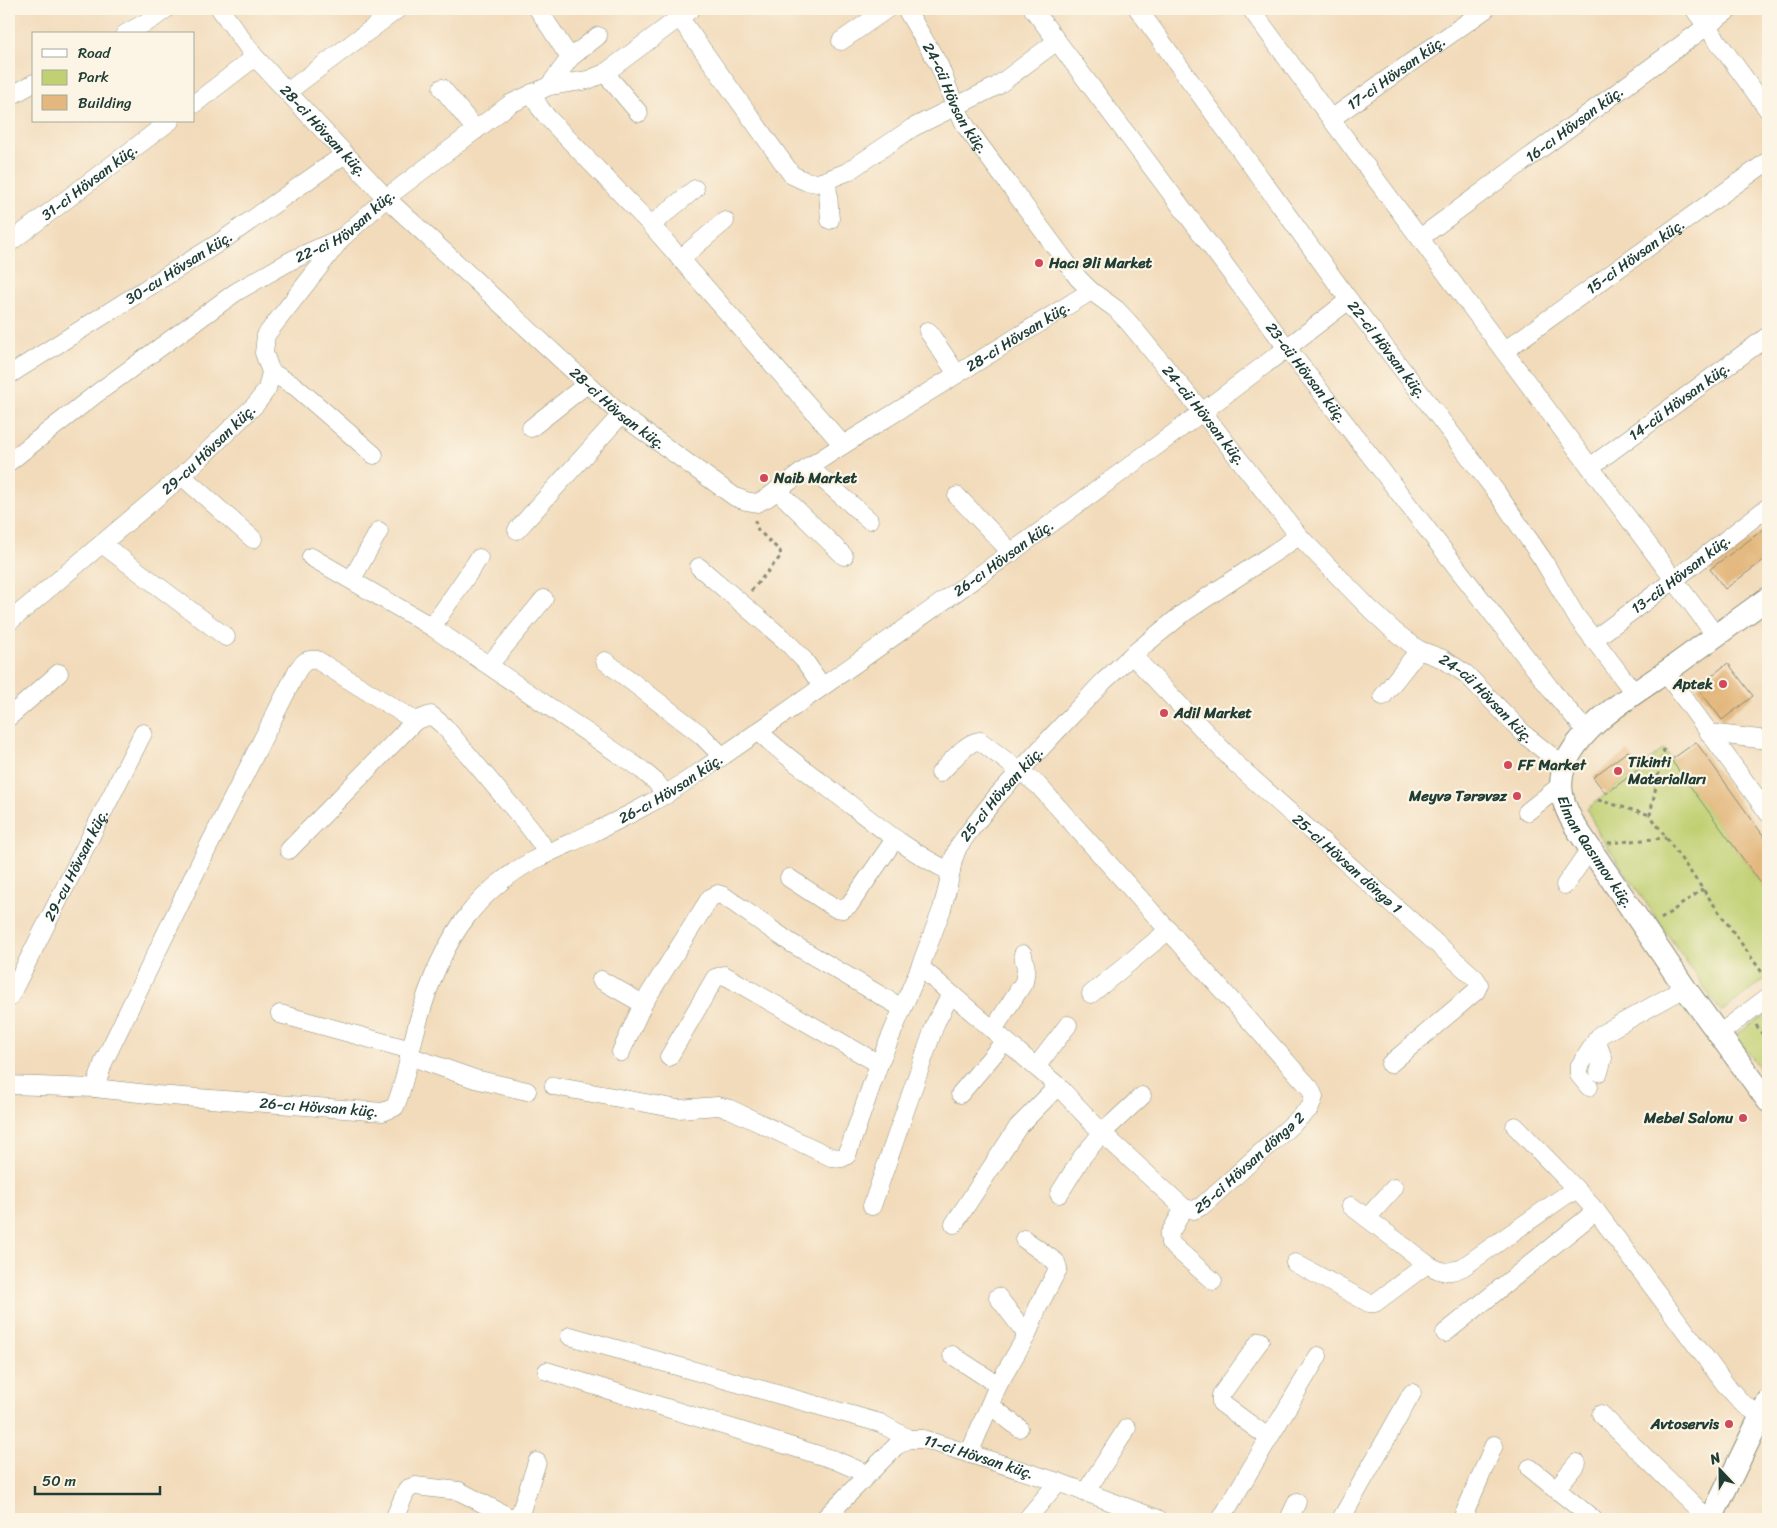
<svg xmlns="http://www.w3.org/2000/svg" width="1777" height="1528" font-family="Sriracha,sans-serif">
<rect width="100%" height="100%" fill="#fcf5e5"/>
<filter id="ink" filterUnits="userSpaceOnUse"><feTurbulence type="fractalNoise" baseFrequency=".02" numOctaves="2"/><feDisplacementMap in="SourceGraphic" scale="10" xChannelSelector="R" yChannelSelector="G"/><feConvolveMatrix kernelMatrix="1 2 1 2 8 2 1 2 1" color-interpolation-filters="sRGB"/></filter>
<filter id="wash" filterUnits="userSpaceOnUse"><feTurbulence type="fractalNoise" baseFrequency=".0096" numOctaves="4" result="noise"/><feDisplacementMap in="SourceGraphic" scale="20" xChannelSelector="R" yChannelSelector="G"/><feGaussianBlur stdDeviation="1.12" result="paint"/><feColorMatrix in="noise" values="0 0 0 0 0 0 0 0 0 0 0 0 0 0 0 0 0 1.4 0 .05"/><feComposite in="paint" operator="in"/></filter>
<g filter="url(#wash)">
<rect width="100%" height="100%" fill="#f2dbbb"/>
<path fill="#c0d072" stroke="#708653" d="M1664,749L1768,893V977L1721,1012L1600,836L1587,809Z
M1768,1013V1079L1735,1035Z"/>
<g id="blocks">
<path fill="#e3b77d" d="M1768,526V557L1725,589L1710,569Z
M1728,663L1753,696L1722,720L1697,687Z
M1696,742L1768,842V893L1671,760Z
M1628,751L1640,768L1606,794L1593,777Z"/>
</g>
</g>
<g filter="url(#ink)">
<use href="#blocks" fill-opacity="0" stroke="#888c78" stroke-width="1"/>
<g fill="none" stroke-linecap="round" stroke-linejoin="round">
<g stroke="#888c78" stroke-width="19">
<g id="minor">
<path id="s1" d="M220,9L255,57L386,198L621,415L735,497L746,501L757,503L767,498L809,467L843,445L1091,291"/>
<path d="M538,9L570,58"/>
<path id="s2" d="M906,9L939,65L955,106L967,128L1078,278L1091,291L1116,309L1130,324L1203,413L1299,536L1371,610L1395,632L1419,650L1443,659L1466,674L1526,736L1564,766"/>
<path id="s3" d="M1033,9L1287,348L1553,692L1587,732"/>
<path id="s4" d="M1138,9L1349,300L1497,493L1543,560L1576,616L1635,694"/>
<path d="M1251,9L1331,119L1716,636"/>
<path d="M1694,9L1768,110"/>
<path d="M679,17L792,175L805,181L817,183L827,180L847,172L912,128L997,86L1057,41"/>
<path d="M125,34L154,18L166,9"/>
<path d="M841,41L887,9"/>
<path d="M605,73L639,113"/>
<path d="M549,86L570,58L598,36"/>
<path d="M442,88L476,130"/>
<path d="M287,92L398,9"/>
<path d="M532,93L540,108L548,118L651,225L843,445"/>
<path d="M9,97L34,83"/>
<path d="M194,104L255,57"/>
<path id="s5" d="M1331,119L1486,9"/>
<path d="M827,180L830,220"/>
<path d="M651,225L695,189"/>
<path id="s6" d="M1420,238L1730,9"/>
<path id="s7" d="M9,243L170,121"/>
<path d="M680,259L725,221"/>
<path d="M928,331L957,374"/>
<path id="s8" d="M1504,351L1768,161"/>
<path d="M271,372L296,387L374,455"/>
<path id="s9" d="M9,375L223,240L345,154"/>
<path d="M531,428L587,384"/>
<path id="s10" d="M9,462L96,394L236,292L292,260L343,237L386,198L510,104L549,86L588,80L605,73L691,9"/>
<path d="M809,467L869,520"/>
<path id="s11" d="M1590,467L1768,336"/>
<path d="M182,476L253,539"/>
<path d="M777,490L844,556"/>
<path d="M957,496L1012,553"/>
<path d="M517,530L621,415"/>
<path d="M102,544L226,637"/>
<path d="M311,557L432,627L642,770L656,782L666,795"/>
<path d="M699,567L788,643L804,660L822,686"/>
<path d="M352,579L379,531"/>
<path id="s12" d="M9,622L182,476L256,404L267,389L271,372L264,353L266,335L341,239"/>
<path d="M432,627L479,558"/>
<path id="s13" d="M1593,640L1674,580L1768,507"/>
<path id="s14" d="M1132,655L1236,764L1475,978L1479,984L1476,991L1390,1064"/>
<path d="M605,661L700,734L722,756"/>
<path d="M489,665L544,599"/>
<path d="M1665,672L1768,813"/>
<path d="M1383,696L1419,650"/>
<path d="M9,717L59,673"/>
<path d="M759,732C785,756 814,777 843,799C878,826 911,853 951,872"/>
<path d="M1709,733L1768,740"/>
<path d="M1527,812L1561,785"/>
<path d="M289,850L415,721L431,715L444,726L529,827L541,843L546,854"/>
<path d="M789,878L835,908L843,909L850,904L895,839"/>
<path d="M1565,885L1590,849"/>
<path id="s15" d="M920,967L1058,1086L1102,1133L1184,1208L1194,1210L1202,1206L1310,1108L1314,1097L1310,1088L1038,785L980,741C968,740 949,764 940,773"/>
<path d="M601,980L643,1004"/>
<path d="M1091,994L1169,930"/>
<path id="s16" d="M9,998L143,733"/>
<path d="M280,1014L411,1050"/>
<path d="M993,1030L1024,982L1026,969L1023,954"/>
<path d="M1719,1034L1768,997"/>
<path d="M1596,1040L1603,1058L1599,1072"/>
<path d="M621,1052L643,1004L710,898L718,894L724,896L791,943L902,1008"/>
<path d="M409,1056L475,1079L527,1091"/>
<path d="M669,1057L715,978L724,975L879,1064"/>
<path d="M1036,1067L1068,1025"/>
<path id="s17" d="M9,1085L95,1088L157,1095L383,1112L395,1107C406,1081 409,1053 417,1026C427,989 444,945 468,915C484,894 508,874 532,861C551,851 571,843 590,834C625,817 659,800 691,778C915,624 1135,466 1349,300"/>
<path id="s18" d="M554,1086L678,1109L718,1106L730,1109L831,1157L842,1158L847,1155L879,1064L920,967L942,909L948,886L953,860L958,847L971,829L997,796L1054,734L1103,682L1132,655L1185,612L1299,536"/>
<path d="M1589,1087L1579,1075V1067L1600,1035L1685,988"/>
<path d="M95,1088L104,1061L199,865L297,671C303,662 306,659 317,660L415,721"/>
<path d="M960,1094L1005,1041"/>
<path d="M1515,1126L1578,1191"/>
<path d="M1059,1194L1082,1157L1102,1133L1142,1096"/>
<path d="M872,1206L936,1022L951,994"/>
<path d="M1351,1206L1427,1264C1441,1273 1448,1274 1463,1267L1566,1195L1578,1191L1596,1211L1725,1384L1742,1403L1761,1416"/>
<path d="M1184,1208L1169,1235L1170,1243L1213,1281"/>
<path d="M1367,1218L1394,1188"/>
<path d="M954,1224L1018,1127L1058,1086"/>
<path d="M1295,1263L1369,1303H1375L1427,1264"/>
<path d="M998,1297L1027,1335"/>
<path d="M1445,1333L1596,1211"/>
<path d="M570,1336L880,1423L909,1439"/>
<path d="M1260,1341L1221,1395V1403L1269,1438"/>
<path d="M952,1355L998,1385"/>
<path d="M547,1371L835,1460L867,1474"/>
<path d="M990,1405L1019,1428"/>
<path d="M1601,1414L1708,1519"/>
<path d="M969,1454L998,1385L1027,1335L1038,1307L1058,1269L1056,1262L1024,1239"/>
<path d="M1530,1468L1593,1519"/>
<path d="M1556,1489L1577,1463"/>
<path d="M1085,1493L1127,1428"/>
<path d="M394,1519L407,1489L415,1486L459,1491L509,1517H516L521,1511L537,1462"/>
<path id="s19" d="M824,1519L896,1446L909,1439H923L1058,1482L1158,1519"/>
<path d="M1027,1519L1058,1482"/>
<path d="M1221,1519L1318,1356"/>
<path d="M1289,1519L1297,1502"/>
<path d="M1341,1519L1412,1393"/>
<path d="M1462,1519L1494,1445"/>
</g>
</g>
<g stroke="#888c78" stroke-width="24">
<g id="major">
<path id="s20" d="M1768,598C1735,622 1703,645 1670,669C1635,694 1581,724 1565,765C1556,787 1564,807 1575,826L1685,988L1768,1101"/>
<path d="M1711,1519L1768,1401"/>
</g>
</g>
<path stroke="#888c78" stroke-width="3" stroke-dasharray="4 4" stroke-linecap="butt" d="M751,591L781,556L780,551L758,530L754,518
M1664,749L1650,815L1766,978
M1598,800L1650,815
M1608,843L1666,838
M1661,919L1703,889
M1756,1025L1768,1042"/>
<use href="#minor" stroke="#fff" stroke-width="18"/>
<use href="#major" stroke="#fff" stroke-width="22"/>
</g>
</g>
<g fill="#d1495b" stroke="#fcf5e5" stroke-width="2">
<circle cx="1039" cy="263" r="5"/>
<circle cx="764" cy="478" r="5"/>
<circle cx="1723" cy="684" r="5"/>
<circle cx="1164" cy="713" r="5"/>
<circle cx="1508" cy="765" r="5"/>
<circle cx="1618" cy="771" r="5"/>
<circle cx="1517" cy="796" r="5"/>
<circle cx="1743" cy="1118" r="5"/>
<circle cx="1729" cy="1424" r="5"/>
</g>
<g text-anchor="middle" stroke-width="4.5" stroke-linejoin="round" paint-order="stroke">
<g font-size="15" fill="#1f3d34" stroke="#fcf5e5">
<text dy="5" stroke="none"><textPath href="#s5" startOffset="80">17-ci Hövsan küç.</textPath></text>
<text dy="5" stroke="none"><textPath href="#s2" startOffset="102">24-cü Hövsan küç.</textPath></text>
<text dy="5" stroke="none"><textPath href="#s6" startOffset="192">16-cı Hövsan küç.</textPath></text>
<text dy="5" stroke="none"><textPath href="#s1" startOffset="160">28-ci Hövsan küç.</textPath></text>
<text dy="5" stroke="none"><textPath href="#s7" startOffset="101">31-ci Hövsan küç.</textPath></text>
<text dy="5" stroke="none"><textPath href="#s10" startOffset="412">22-ci Hövsan küç.</textPath></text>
<text dy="5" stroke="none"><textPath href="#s8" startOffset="162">15-ci Hövsan küç.</textPath></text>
<text dy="5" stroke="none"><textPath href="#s9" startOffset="201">30-cu Hövsan küç.</textPath></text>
<text dy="5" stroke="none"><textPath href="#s1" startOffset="1045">28-ci Hövsan küç.</textPath></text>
<text dy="5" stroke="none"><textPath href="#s4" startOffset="422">22-ci Hövsan küç.</textPath></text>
<text dy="5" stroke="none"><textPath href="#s3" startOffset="455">23-cü Hövsan küç.</textPath></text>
<text dy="5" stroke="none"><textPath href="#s11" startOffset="111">14-cü Hövsan küç.</textPath></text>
<text dy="5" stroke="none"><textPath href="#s1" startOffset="565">28-ci Hövsan küç.</textPath></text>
<text dy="5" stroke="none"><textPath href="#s2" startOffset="508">24-cü Hövsan küç.</textPath></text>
<text dy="5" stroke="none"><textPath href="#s12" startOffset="264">29-cu Hövsan küç.</textPath></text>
<text dy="5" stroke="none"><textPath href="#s17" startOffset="1241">26-cı Hövsan küç.</textPath></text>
<text dy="5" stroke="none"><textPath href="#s13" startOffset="110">13-cü Hövsan küç.</textPath></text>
<text dy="5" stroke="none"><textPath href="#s2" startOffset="912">24-cü Hövsan küç.</textPath></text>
<text dy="5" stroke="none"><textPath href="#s17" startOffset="836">26-cı Hövsan küç.</textPath></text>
<text dy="5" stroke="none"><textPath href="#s18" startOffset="704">25-ci Hövsan küç.</textPath></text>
<text dy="5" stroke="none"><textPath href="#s20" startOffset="362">Elman Qasımov küç.</textPath></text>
<text dy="5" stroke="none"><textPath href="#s14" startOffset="300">25-ci Hövsan döngə 1</textPath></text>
<text dy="5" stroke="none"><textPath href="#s16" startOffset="149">29-cu Hövsan küç.</textPath></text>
<text dy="5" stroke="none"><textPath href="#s17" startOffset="311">26-cı Hövsan küç.</textPath></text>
<text dy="5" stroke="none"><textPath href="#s15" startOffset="441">25-ci Hövsan döngə 2</textPath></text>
<text dy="5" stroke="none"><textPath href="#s19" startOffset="190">11-ci Hövsan küç.</textPath></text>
</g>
<g font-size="15" font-weight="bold" fill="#1f3d34" stroke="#fcf5e5" text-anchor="start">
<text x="1049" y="268">Hacı Əli Market</text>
<text x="774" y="483">Naib Market</text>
<text x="1713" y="689" text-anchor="end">Aptek</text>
<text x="1174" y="718">Adil Market</text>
<text x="1628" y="767">Tikinti<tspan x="1628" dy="17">Materialları</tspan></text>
<text x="1518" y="770">FF Market</text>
<text x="1507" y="801" text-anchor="end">Meyvə Tərəvəz</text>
<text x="1733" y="1123" text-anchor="end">Mebel Salonu</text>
<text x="1719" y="1429" text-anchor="end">Avtoservis</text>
</g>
</g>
<rect width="1777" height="1528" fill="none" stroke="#fcf5e5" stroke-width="30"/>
<rect x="32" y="32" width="162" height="90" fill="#fcf5e5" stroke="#a4ab9e"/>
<rect x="42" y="49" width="25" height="8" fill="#ffffff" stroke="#a4ab9e"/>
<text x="78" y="58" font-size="15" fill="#1f3d34">Road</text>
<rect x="42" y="70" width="25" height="15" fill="#c0d072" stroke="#a4ab9e"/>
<text x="78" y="82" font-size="15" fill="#1f3d34">Park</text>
<rect x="42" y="95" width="25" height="15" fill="#e3b77d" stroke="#a4ab9e"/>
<text x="78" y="108" font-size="15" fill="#1f3d34">Building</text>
<g transform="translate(1720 1470) rotate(338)" stroke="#fcf5e5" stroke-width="4" paint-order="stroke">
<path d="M0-4L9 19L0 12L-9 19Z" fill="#1f3d34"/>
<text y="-8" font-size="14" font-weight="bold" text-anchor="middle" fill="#1f3d34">N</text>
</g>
<path d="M35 1486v8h125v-8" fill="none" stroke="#1f3d34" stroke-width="2.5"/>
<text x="42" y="1486" font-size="15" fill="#1f3d34" stroke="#fcf5e5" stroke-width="4" paint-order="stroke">50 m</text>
</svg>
